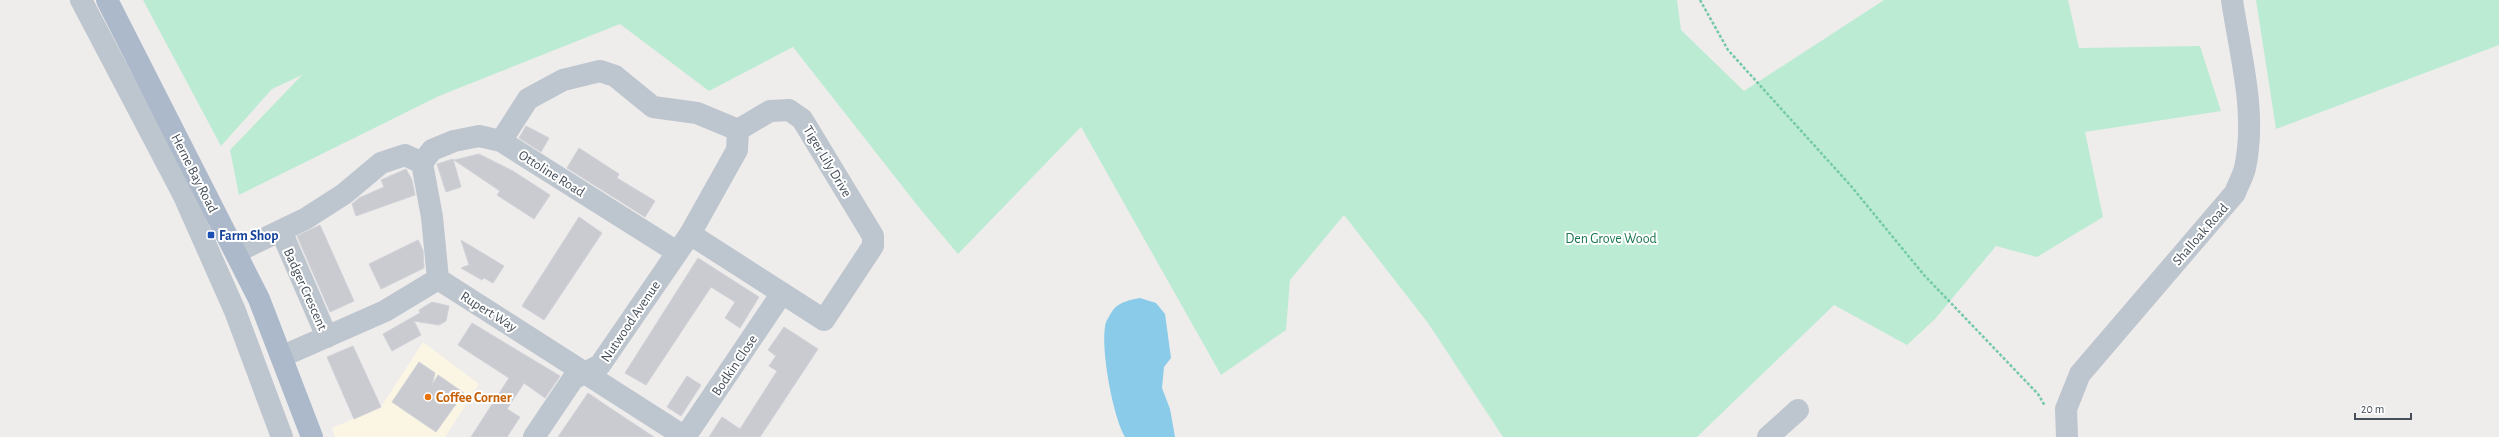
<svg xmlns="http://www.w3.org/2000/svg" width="2499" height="437" font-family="'Alegreya Sans',sans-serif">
<rect width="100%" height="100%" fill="#efecec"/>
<path fill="#fbf6e4" d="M423,342L479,384L445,437H335L332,428L381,407Z"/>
<path fill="#bbecd3" d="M143,0H1677L1681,30L1744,91L1884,0H2068L2079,48L2200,46L2221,111L2085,132L2103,217L2037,257L1996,246L1935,319L1907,345L1834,305L1697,437H1503L1428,323L1344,215L1290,280L1286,330L1221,375L1081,127L958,254L921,210L793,47L709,91L620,24L439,96L239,195L230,150L302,75L272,89L221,146Z
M2256,0H2499V45L2276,129Z"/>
<path fill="#89cbe8" d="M1140,298L1156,303L1165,314L1171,358L1164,367L1162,388L1170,409L1175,437H1125C1113,417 1101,351 1105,327C1105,322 1110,315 1113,310C1119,302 1130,300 1140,298Z"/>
<path fill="#c9cbd1" stroke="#d0d2d8" d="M526,126L549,138L541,152L519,138Z
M579,148L619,174L617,178L655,201L645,217L567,168Z
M479,154L513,171L550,195L534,219L497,195L500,191L454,160Z
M453,159L461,187L446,192L437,164Z
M406,169L412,180L415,195L356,216L352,204L359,198L384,187L381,180Z
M579,217L602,233L544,320L522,306Z
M320,225L354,301L330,312L297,236Z
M418,240L423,250L424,268L381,289L369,264Z
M461,240L504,266L493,283L484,278L482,280L461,268L469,265Z
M698,258L759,297L740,328L725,318L735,302L711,287L646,385L625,373Z
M432,302L449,306L446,321L439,325L414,321L421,335L392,351L383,334L420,313L419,310Z
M472,323L560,376L545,398L524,383L507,409L520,417L507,437H471L509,378L458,345Z
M784,327L818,349L760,437H709L722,417L740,429L777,371L769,366L776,356L768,350Z
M353,346L381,407L354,419L327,357Z
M419,362L435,373L432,385L438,375L464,393L436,432L392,402Z
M687,376L701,385L681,416L667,407Z
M588,393L610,408L654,437H558Z"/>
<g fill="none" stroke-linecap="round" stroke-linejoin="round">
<path stroke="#74c9a7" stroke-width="2.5" stroke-dasharray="3 2" stroke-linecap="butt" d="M1700,0L1728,50L1851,186L1924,275L2038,394L2045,406"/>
<path stroke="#bdc5ce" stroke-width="22" d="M81,0L184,196L235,311L282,437
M501,141L528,99L563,80L600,71L615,76L653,107L697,113L738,130
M690,234L824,320L873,246V236L802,119L789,110L770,111L738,130
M285,240L327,337
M236,252L305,219L344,194L381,163L405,155L422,163
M438,279L432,217L422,163L432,150L454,141L479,136L501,141L677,252
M283,356L385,311L438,279L685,437
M534,437L573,379L600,365L690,234L737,150L738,130
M685,437L782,293
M1768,437L1798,410
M2067,437L2066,409L2080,374L2235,193C2238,185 2243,176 2245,168C2257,112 2240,55 2232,0"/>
<path stroke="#acb9cb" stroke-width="22" d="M107,0L259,299L312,437"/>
</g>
<rect fill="#1a4fb4" stroke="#fff" stroke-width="1.5" x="207" y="231" width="8" height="8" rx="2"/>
<circle fill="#e8710a" stroke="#fff" stroke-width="1.5" cx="428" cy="397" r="4"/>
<g text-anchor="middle" stroke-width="4" stroke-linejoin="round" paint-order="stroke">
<g font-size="14" fill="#454e59" stroke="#fff">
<text transform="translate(828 161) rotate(59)" y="5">Tiger Lily Drive</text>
<text transform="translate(195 173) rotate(63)" y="5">Herne Bay Road</text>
<text transform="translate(552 173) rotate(32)" y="5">Ottoline Road</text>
<text transform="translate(2200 234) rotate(-49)" y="5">Shalloak Road</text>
<text transform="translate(306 289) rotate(66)" y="5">Badger Crescent</text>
<text transform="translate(489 311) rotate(32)" y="5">Rupert Way</text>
<text transform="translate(630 321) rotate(-56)" y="5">Nutwood Avenue</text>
<text transform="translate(734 365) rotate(-56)" y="5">Bodkin Close</text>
</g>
<g font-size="14" font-weight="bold" fill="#164399" stroke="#fff" text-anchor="start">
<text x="219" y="240">Farm Shop</text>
</g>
<g font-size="14" fill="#197751" stroke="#fff">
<text x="1611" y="243">Den Grove Wood</text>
</g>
<g font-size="14" font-weight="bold" fill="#c56008" stroke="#fff" text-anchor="start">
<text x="436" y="402">Coffee Corner</text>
</g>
</g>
<path d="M2355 413v6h56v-6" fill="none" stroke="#454e59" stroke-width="2"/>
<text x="2361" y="413" font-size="12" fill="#454e59" stroke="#ffffff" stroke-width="3" paint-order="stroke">20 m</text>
</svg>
